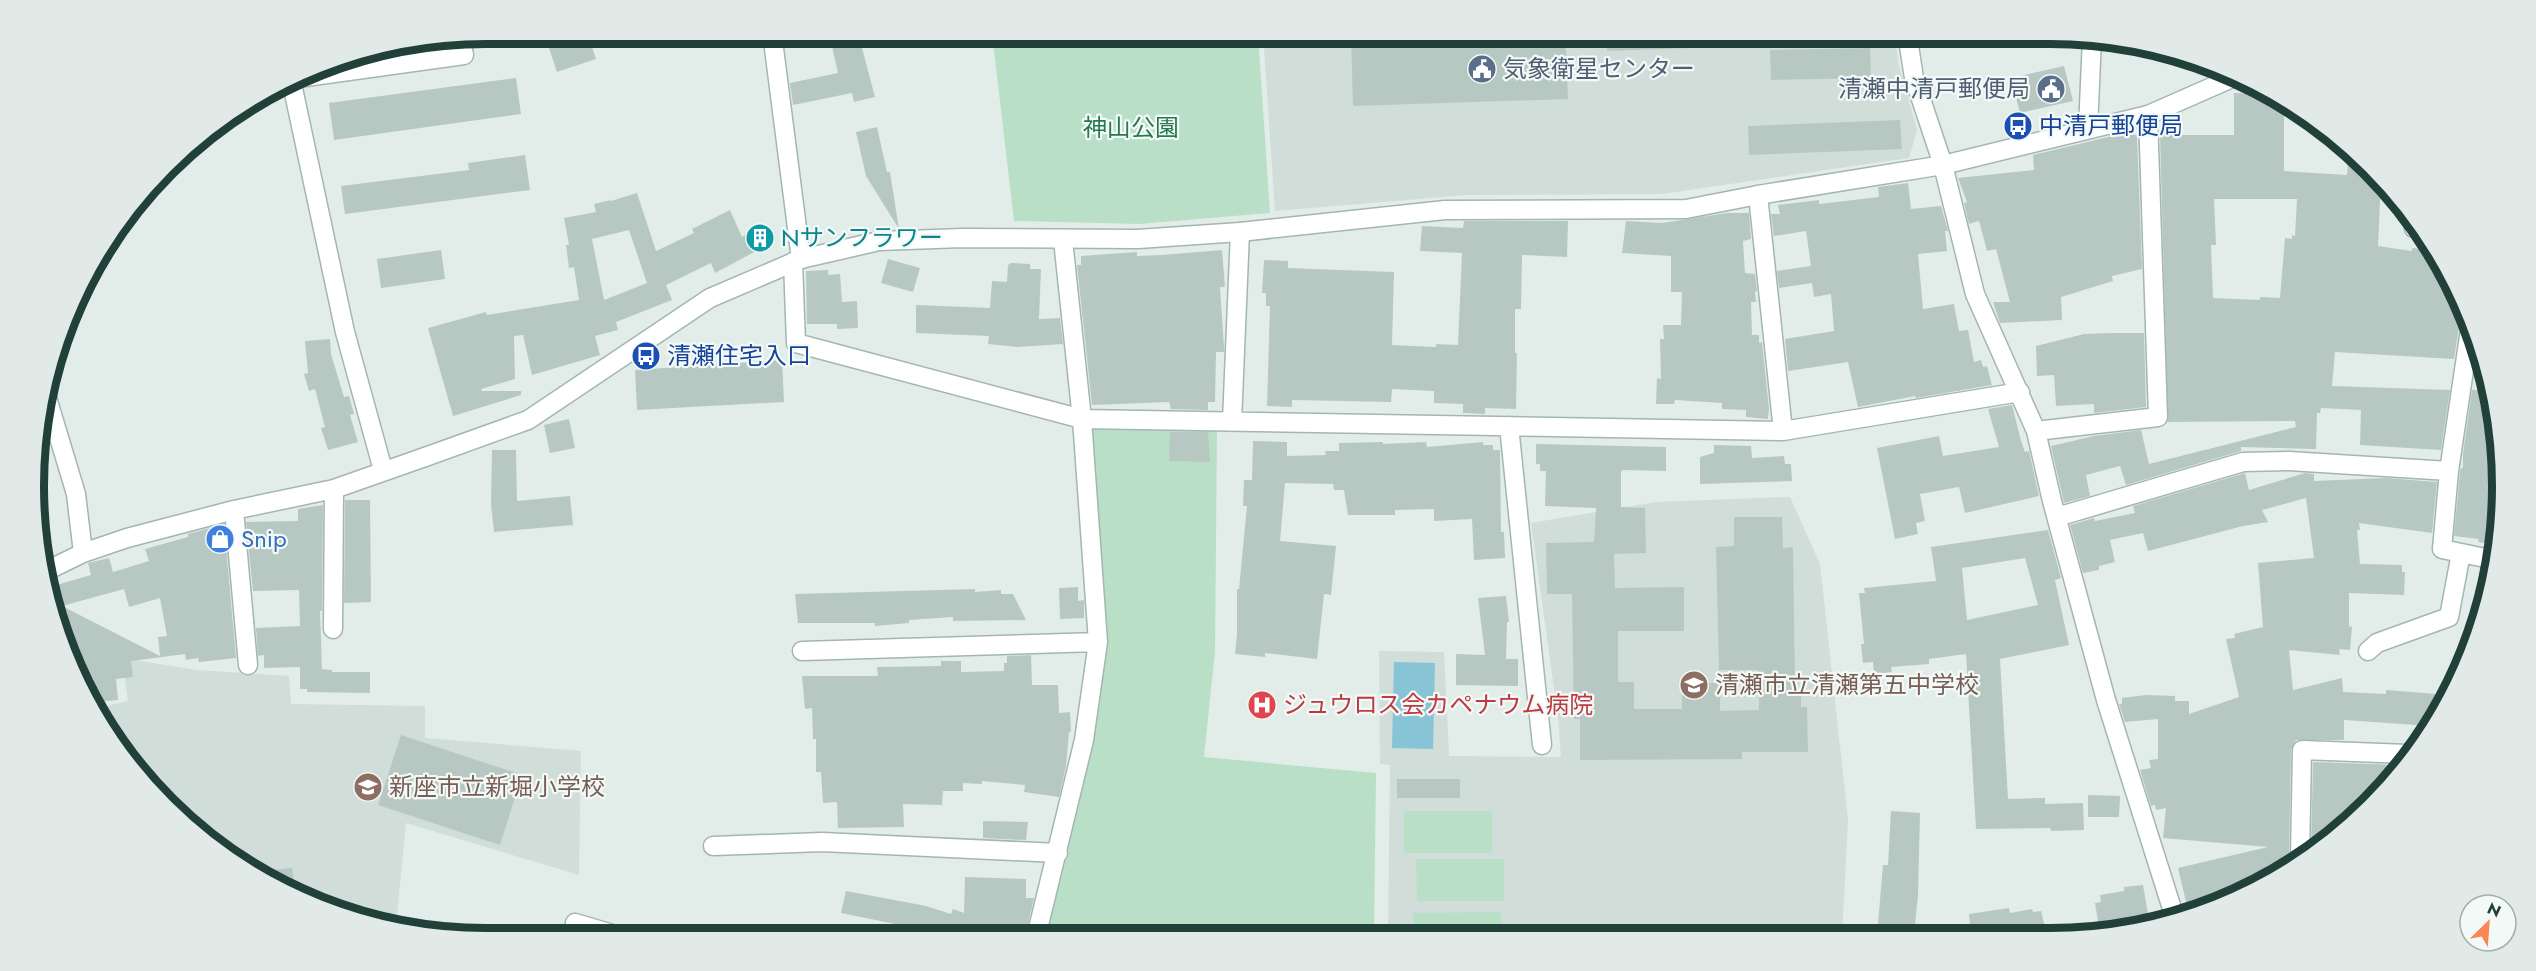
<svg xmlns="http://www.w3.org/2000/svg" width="2536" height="971" font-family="Jost,'Noto Sans JP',sans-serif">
<rect width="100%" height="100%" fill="#e2ede9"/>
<path fill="#d0ddd8" d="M1263,33H1895L1898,62L1917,130L1909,158L1662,194L1467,195L1275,211Z
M1790,497L1820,564L1848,819L1842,935L1388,936L1390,765L1380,764L1379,651L1444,652L1449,756L1561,757L1558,717L1531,523L1656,502Z
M122,658L197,670L289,676L291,704L425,706V738L581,751L579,875L406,823L396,926L368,922L285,891L210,845L109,737L94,709L128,701Z"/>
<path fill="#b9e0c6" d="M992,33H1258L1270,213L1139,224L1014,221Z
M1089,426L1217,431L1215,651L1204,757L1376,773L1374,936L1045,937L1095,727L1106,646Z
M1404,811H1492V853H1404Z
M1416,859H1504V901H1417Z
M1501,912V936H1414L1413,913Z"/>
<path fill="#86c4d6" d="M1394,662L1435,663L1433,749L1392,748Z"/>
<path fill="#b7c8c2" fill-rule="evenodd" d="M544,33H587L596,59L557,72Z
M829,33H858L875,97L854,102L852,93L793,105L790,83L838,73Z
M1351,33H1565L1568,99L1353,106Z
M1606,33H1690V48L1607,51Z
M1870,48L1871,78L1771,80L1770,50Z
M2064,66L2073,101L2020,113L2011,78Z
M516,78L521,114L334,140L329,103Z
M2234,93L2273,94L2284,100V171L2347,175L2348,164L2366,165V176L2381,178L2378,246L2412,251V248L2437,251L2443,260L2466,312L2460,321L2454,359L2335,352L2332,386L2450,390L2441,450L2360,445L2361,410L2321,408L2320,413H2317L2316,449L2241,447V451L2126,485L2120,466L2086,475L2090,496L2064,503L2051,446L2094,436L2141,430L2149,464L2296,427L2295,421L2168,422L2160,135H2234ZM2214,199H2297L2295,236L2292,235V239L2285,238L2280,298L2260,297V300L2213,298L2211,245H2216Z
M1900,120L1902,149L1749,155L1748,126Z
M877,127L887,172H890L899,229L866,176L856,132Z
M2133,131L2134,135H2137L2142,269L2112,276L2113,281L2061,297L2062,320L2000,323L1993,302H2010L1996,249L1987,251L1979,221L1969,224L1964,203L1967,202L1958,178L2034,170L2033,155Z
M525,155L530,190L345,214L341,186L469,170L468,163Z
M1908,183L1911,209L1941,206L1948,231H1945L1947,251L1918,254L1923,309L1954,304L1959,331L1968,330L1974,362L1981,360L1983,367L1987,366L1992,385L1916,398L1915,396L1858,407L1848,362L1788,371L1785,339L1834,331L1831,294L1814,297L1812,283L1779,288L1777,271L1811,266L1806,231L1774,236L1771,214H1780L1778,205L1819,200V204L1879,197L1878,187Z
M637,193L656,251L694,233L692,229L730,210L742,237L763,224L773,242L715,273L711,263L666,285L672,300L616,322L618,330L595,336L600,355L532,375L523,335L514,336L515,379L481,389L482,391H521V395L453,416L428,328L486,312L487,315L579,300L574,267L569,268L566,245H569L564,218L596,212L594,204L611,200V201ZM629,230L647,283L604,300L592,239Z
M1727,213H1749L1751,239L1743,241L1745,273L1755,274L1757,291L1755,292L1756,302H1751L1752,335H1759V343L1762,342L1769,409L1768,419L1746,417V410L1722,409V403L1675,400L1674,404H1656L1657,378L1661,379L1660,339H1664L1663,325H1681L1682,292H1671V256L1622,253L1626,221L1662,223Z
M1464,221H1568L1567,257L1522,255L1521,309H1515V353H1517L1516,409L1485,408V414L1463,413V404L1434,403V391L1392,389L1391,402L1292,400V407L1267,406L1270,306H1266V293H1262L1264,260L1288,261V268L1394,272L1392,345L1436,347V344L1458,345L1462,253L1420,251L1422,226L1463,228Z
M441,250L445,279L381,288L377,259Z
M1222,250L1225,287H1220L1224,348V352H1216L1215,402H1208V410L1171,409L1169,402L1092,405L1077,265H1081V256L1137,252V256L1162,255Z
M888,259L920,268L913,292L881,283Z
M1011,263L1030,264V269H1041L1039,319L1060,318L1063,344L1017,347L988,344L989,336L916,333V305L990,308L992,281L1007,282L1008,265Z
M828,270V275L840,274L842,302L857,301L858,328L837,329V324H807L806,271Z
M2111,333H2144L2146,407L2094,413V404L2056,406L2054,375L2037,376L2036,346L2084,334Z
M330,339L331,354L344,397L349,396L354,414L350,415L358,442L328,450L321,428L325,427L315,389L309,391L304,374L308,373L305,341Z
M782,360L784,402L637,410L635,370Z
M2472,390L2491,391L2499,427L2502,515L2497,545L2478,542L2479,539L2454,536L2460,472L2461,468H2463V454Z
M2012,405L2021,441L2025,452L2029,451L2039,496L1965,513L1959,487L1920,494L1925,521L1916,523L1918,534L1895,539L1877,448L1939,436L1943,456L1999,447L1988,409Z
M569,419L575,448L550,453L544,425Z
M1170,432H1208L1210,462L1169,461Z
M1253,441L1287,442V456L1326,455L1325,451H1339V443L1383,442V444L1426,442L1427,447L1483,442V445H1493V450H1500L1501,532H1504L1505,558L1474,560L1472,519L1434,521V509L1395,510V515H1348L1344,490H1334L1333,484L1285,483L1280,541L1336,546L1331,595L1324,594L1317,659L1265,653V657L1235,654L1237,635V589H1239L1247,506H1243L1244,480H1252Z
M1536,444L1666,447V471L1623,470L1621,472V507L1645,508L1646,553L1614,554L1615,588L1684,587V631H1618V682H1634V709H1682V683H1720V711L1759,710V670H1719L1716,547L1734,546V517H1782L1783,548L1793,547L1795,692H1801V707H1807L1808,752H1742V759L1580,760V719H1574L1572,594H1547L1546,543L1594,542L1596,508L1545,506L1546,471H1540V464H1536Z
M1714,445L1751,446L1752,458L1784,456L1785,464H1791L1792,481L1700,484V457L1714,453Z
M492,450H516L517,501L570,496L573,525L494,532L491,504Z
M2245,473L2249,490L2305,473L2314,474V481L2386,478L2437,482L2432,533L2359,523L2360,530H2357L2360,564L2402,565V572H2405L2404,595L2349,593V626L2352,627L2350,650L2339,649L2340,655L2289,650L2293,690L2342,678L2343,692L2386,694V690L2449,695L2442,712L2431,726L2344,720V740H2296L2291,750L2289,858L2291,864L2250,891L2188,910L2178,868L2268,847L2163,838L2166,808L2156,810L2155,805L2151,806L2140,770L2151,768L2149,760L2158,759V719L2125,722L2119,704H2122V698L2146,695L2175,696V701H2189V714L2239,697L2226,639L2235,638L2234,634L2263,627L2258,563L2314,558L2306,498L2262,510L2268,522L2243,526L2148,551L2143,533L2110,540L2115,562L2099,566V570L2083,573L2070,525L2094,518L2095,521L2135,513L2133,506Z
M345,500H370L371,602L344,603Z
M323,505L322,611H320L322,669L332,670V672H370V693L307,692V689H300V667L264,668V655L258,656L256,628L300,626L299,590L253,591L246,522L298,521V509Z
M224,524L236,658L199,662L198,658L186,660L185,654L131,661L133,677L116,679L118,700L96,702L93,678L78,679L68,659L46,588L91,575L88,563L109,558L113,572L149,561L145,549L188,537V534ZM124,589L129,607L160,598L167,636L158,637L160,656L62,606Z
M2048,530L2061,578L2055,580L2069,645L2000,659L2008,799L2045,798V804L2083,803L2084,830L2051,831L2050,828L1976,829L1966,654L1929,659V664L1891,667L1892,672L1874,674L1873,662L1863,663L1861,644H1864L1859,593H1865L1864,588L1936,581L1931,547ZM2025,558L2038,605L1967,620L1962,568Z
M1078,587V601L1084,600V618L1060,619L1059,588Z
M975,589V592L1001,590V594H1013L1026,620L953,621V617L909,620V623L875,626V623H798L795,594Z
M1506,596L1509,622H1507L1506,659H1518V686L1456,685V654L1485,655L1478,598Z
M1031,655L1032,685H1058L1059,713L1070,712L1071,732H1069L1066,766L1059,797L1024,792L1025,785L982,781V784L963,783V791H943L942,805L903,804L904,827L838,828L837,802L823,803L821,772H816V739H813L812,708L805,709L802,676H878L877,667L941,666V661H961V672L1004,671V663H1007V656Z
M401,735L522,775L500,845L378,805Z
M2313,762L2399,765L2349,826L2311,851Z
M1397,779H1460V798H1397Z
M2088,795L2120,796L2119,817H2088Z
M1891,811L1920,813L1918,895L1914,935H1877L1883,865H1888Z
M983,821L1028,822L1026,840L983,838Z
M292,868L296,895L255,872Z
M965,877L1026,879V898H1034L1025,937H957L942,932L940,937H933L919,932L920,929L841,913L846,891L926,906L951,914L953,909L964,913Z
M2143,885L2148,914L2132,917L2133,922L2099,927L2095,903L2101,902L2100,895L2124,891V887Z
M2009,908L2010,913L2032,909L2033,912L2041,911L2046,931L2030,934H1971L1969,914Z"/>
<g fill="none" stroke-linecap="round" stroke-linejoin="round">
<g stroke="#a4b6b1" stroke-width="21">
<path id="minor" d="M772,33L801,259
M1907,33L1914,78L1943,165L1975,294L2036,431L2052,501L2106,700L2174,915
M2088,129L2092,38
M1758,195L1783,431
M2412,217L2414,228L2422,231
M793,262L796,343L1082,419L1783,431L2020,392
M2471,323L2449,471L2442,549L2495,560
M45,391L76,494L83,553
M1232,422L1240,232
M1509,426L1542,745
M2036,431L2158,417L2148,115
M383,470L345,332L291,79L464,55L460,37
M234,510L248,665
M2057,517L2243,462L2289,461L2449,471
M42,573L83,553L127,538L234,510L334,489L425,457
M333,629L334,489
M802,651L1098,642
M2368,651L2377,643L2449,617L2461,553
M713,846L822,842L1058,853
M2300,858L2302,750L2408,754
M575,923L626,938
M1036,937L1084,740L1098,642L1082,419L1063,240"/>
</g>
<g stroke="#a4b6b1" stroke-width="21">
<path id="tertiary" d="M425,457L528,420L710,298L801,259L879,241L963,238L1138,239L1240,232L1445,210L1686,209L1758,195L1943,165L2148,115L2239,75"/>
</g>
<use href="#minor" stroke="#fff" stroke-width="18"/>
<use href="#tertiary" stroke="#fff" stroke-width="18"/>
</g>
<defs>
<g id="civic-disc" transform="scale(1.5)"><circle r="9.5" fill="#5c6f8a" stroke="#f3f9f6"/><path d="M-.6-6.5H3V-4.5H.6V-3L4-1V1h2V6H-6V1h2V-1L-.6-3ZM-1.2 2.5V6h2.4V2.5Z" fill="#fff"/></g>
<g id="bus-disc" transform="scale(1.5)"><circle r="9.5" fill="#1a4fb4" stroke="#f3f9f6"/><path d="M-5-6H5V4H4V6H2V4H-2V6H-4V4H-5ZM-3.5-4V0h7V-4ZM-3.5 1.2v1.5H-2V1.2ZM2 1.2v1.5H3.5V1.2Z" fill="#fff"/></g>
<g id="building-disc" transform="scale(1.5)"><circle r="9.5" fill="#0f9aa8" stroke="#f3f9f6"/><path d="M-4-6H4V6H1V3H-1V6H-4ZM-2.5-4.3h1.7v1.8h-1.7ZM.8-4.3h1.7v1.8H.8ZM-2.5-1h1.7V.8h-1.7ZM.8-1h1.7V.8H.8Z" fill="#fff"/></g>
<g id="shop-disc" transform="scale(1.5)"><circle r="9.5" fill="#3f7fe0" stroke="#f3f9f6"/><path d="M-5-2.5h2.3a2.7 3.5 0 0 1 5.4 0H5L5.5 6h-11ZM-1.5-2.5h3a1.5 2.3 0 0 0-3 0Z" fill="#fff"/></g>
<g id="school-disc" transform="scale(1.5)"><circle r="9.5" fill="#8d6e63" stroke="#f3f9f6"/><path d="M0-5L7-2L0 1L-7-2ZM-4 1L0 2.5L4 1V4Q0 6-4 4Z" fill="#fff"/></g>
<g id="hospital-disc" transform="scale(1.5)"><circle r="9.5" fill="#e0444e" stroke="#f3f9f6"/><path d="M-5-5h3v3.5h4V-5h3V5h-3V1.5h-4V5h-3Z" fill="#fff"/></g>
</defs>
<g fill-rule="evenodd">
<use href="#civic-disc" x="1482" y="69"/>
<use href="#civic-disc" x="2051" y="89"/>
<use href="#bus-disc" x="2018" y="126"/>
<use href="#building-disc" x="760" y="238"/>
<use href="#bus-disc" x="646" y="356"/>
<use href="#shop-disc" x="220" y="539"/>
<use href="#school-disc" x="1694" y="685"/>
<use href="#hospital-disc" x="1262" y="705"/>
<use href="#school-disc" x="368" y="787"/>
</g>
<g text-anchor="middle" stroke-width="4.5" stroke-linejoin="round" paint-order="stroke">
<g font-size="24" fill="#4e5e75" stroke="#f3f9f6" text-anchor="start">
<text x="1503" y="77">気象衛星センター</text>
<text x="2030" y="97" text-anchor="end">清瀬中清戸郵便局</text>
</g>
<g font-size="24" fill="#164399" stroke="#f3f9f6" text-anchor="start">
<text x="2039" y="134">中清戸郵便局</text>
<text x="667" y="364">清瀬住宅入口</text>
</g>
<g font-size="24" fill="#28794d" stroke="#f3f9f6">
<text x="1131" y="136">神山公園</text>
</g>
<g font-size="24" fill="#0d838f" stroke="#f3f9f6" text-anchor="start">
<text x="781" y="246">Nサンフラワー</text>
</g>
<g font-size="24" fill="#366cbe" stroke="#f3f9f6" text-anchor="start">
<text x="241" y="547">Snip</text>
</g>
<g font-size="24" fill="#785e54" stroke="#f3f9f6" text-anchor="start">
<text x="1715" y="693">清瀬市立清瀬第五中学校</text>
<text x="389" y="795">新座市立新堀小学校</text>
</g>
<g font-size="24" fill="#be3a42" stroke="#f3f9f6" text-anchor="start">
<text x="1283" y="713">ジュウロス会カペナウム病院</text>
</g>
</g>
<path d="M0 0H2536V971H0ZM486 44H2050A442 442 0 0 1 2492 486V486A442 442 0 0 1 2050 928H486A442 442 0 0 1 44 486V486A442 442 0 0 1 486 44Z" fill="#e2eae7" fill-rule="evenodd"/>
<path fill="none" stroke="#204039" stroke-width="8" d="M486 44H2050A442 442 0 0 1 2492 486V486A442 442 0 0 1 2050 928H486A442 442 0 0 1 44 486V486A442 442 0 0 1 486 44Z"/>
<g transform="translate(2488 923) rotate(25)"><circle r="28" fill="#f3f9f6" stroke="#9fafaa" stroke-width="1.5"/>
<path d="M0-4.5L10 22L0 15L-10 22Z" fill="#fc8651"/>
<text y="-9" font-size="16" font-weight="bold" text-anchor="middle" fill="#204039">N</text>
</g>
</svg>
